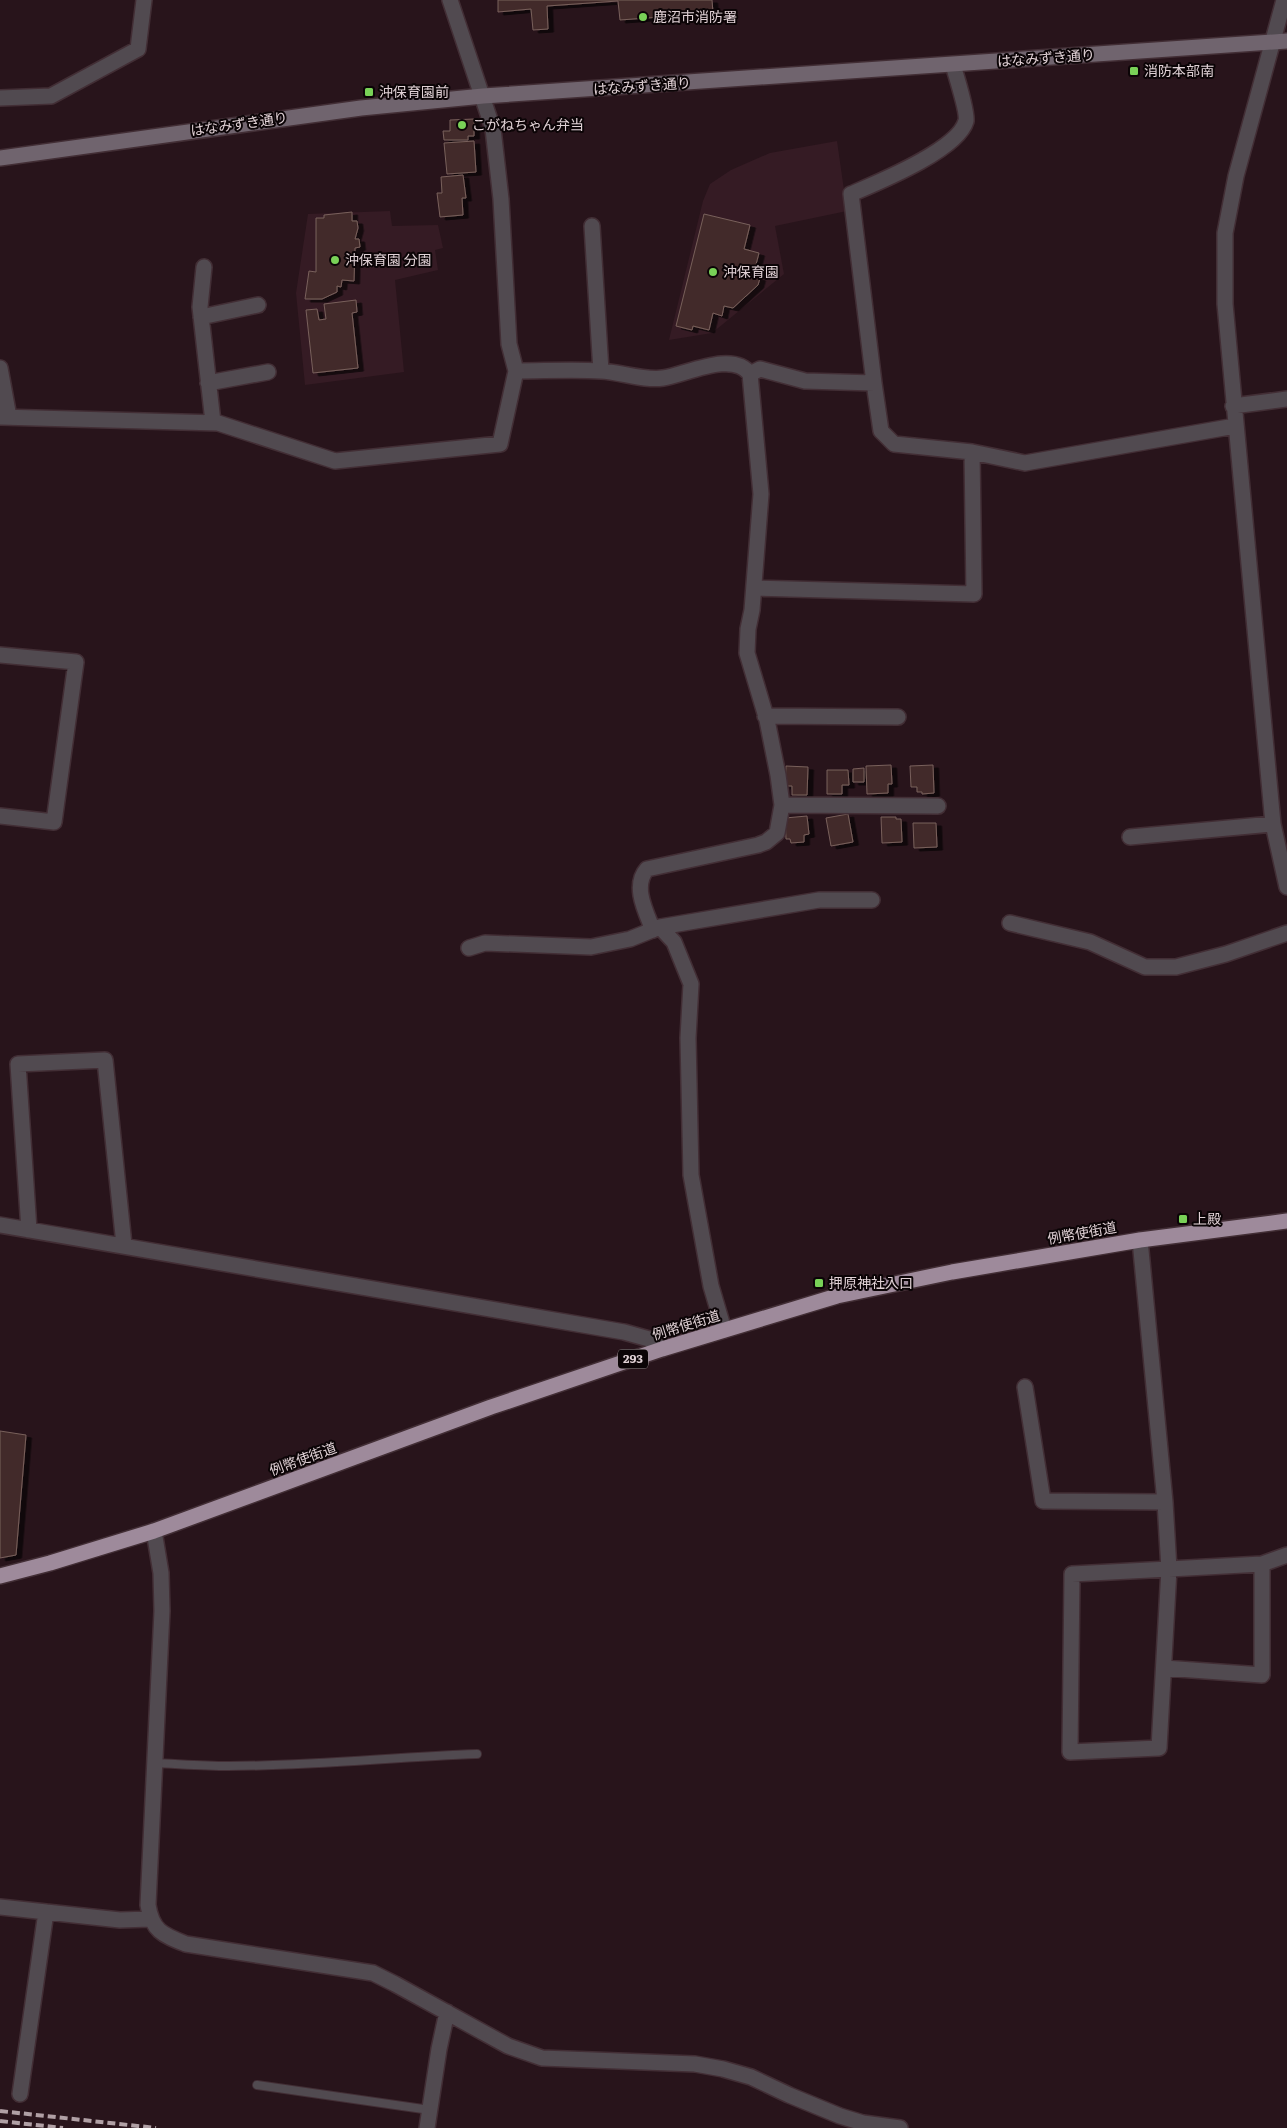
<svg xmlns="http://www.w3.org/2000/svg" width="1287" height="2128" font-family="Literata,'Noto Sans JP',serif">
<defs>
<filter id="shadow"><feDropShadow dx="5.5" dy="3" stdDeviation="0" flood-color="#0009"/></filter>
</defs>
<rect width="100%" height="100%" fill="#28141b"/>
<path fill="#351b24" d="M837,141L847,211L775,226L784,274L712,333L669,340L703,201L710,184L731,170L770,153Z
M390,211L392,226L438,225L443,248L435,250L438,270L395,280L404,372L305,385L296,293L308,214Z"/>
<path fill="#422c29" stroke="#79605c" filter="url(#shadow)" d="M498,0H712L713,13L620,20L618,1L547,6L548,29L533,30L531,9L498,12Z
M474,119V136H468V140H444L443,131H450V120Z
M474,141L476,172L447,174L444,143Z
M463,175L466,198H462L463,215L440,217L437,193H442L441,177Z
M352,212V221H357L358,228L355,239H359L360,247L355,248L354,281L342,280L341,287L337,286V292L322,299H305L309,271L316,272V218H324V215Z
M704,214L750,225L744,249L759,253L754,272L737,267L736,272L760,278L758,285L733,308L724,306L722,316L713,313L709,330L693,326L692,330L676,326Z
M356,300L357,312L352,313L358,368L313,373L306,310L317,309L319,320L326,319L324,304Z
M891,765L892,784H888V793L867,794L866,766Z
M933,765L934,793L922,794V792H917V787H911L910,766Z
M786,766L808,767L807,795H792V786H785Z
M864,768V782H853V769Z
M827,770H848L849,785H842V794H827Z
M848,814L853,842L831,846L826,818Z
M807,816L809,834L804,835V842L791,843L790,839H786L785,818Z
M881,817H896V819H901L902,842L882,843Z
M913,823H936L937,847L914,848Z
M0,1431L26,1435L16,1555L0,1558Z"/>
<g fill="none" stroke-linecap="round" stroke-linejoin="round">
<g stroke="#422e35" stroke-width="10">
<path id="lane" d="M155,1763C179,1764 204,1766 228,1766C311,1766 394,1757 477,1754
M257,2085L430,2110"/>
</g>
<g stroke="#422e35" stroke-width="18">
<path id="street" d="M1284,0L1236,176L1225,233V304L1273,824L1287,887
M0,98L51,96L138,49L144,0
M592,226L601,371
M204,267L200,307L213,422
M201,317L258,305
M0,368L9,417
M516,371C544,371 573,369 601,371C620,372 645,381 663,378C685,375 733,350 750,374L761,494L752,610L748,629L747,653L767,720L778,775L782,805L777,833L766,842L758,845L647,869C632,886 646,912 653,930
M750,374L760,369L805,381L874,383L851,194C879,182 958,150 966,121C968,113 956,75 953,65
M208,383L268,372
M874,383L881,431L894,444L972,452
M1233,406L1287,399
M0,417L218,423L335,461L500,444L516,371L509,344L501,199L493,129L450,0
M754,588L974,594L972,452L1025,463L1235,426
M0,655L76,662L54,822L0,816
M765,716L898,717
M782,805L938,806
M1130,837L1273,824
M1010,923L1090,942L1145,967H1176L1226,954L1287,933
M469,948L485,943L591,947L630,939L660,927
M0,1225C208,1261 416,1297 624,1332L649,1339L662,1349
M29,1230L18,1064L105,1060L124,1245
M1140,1240L1165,1502
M724,1330L711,1286L691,1175L688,1038L691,984L674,942L660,927L819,900H872
M1025,1387L1043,1501L1165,1502L1169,1569L1262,1564L1287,1555
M154,1531L161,1573L162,1611L148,1905C152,1931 163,1935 186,1944L373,1973L395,1984L508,2046L542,2058L695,2064L723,2069L751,2077L789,2095L840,2116L863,2123L900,2128
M1169,1569L1159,1748L1070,1752L1072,1574Z
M1164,1668L1262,1675V1564
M0,1907L120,1920L150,1919
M20,2094L46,1912
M427,2128L439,2049L447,2012"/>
</g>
<g stroke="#422e35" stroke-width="18">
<path id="secondary" d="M0,158L361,108L483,96L1287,41"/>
</g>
<g stroke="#422e35" stroke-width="18">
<path id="highway" d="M0,1576L50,1563L154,1531L491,1407L662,1349L837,1296L952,1272L1140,1240L1287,1221"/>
</g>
<use href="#lane" stroke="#514a50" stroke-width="8"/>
<use href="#street" stroke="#514a50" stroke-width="15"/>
<use href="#secondary" stroke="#70646e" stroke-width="15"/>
<use href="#highway" stroke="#9e8a9b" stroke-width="15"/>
<path stroke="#b0a0a5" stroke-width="4" stroke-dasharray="8 4" stroke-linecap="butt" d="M0,2111L156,2128
M0,2121L63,2128"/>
</g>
<g fill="#79d157" stroke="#0b0406" stroke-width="2">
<circle cx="643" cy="17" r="5"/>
<rect x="1129" y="66" width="10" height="10" rx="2.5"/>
<rect x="364" y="87" width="10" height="10" rx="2.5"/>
<circle cx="462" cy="125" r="5"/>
<circle cx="335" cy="260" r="5"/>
<circle cx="713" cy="272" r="5"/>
<rect x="1178" y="1214" width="10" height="10" rx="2.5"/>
<rect x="814" y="1278" width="10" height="10" rx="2.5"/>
</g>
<g text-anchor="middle" stroke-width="4" stroke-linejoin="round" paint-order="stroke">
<rect fill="#0b0406" stroke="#a09497" stroke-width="1" x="618" y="1349.5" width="30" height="19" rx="4"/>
<g font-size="12" font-weight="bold" fill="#e0d1d5">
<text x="633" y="1363">293</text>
</g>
<g font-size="14" fill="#e0d1d5" stroke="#0b0406" text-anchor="start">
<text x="653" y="22">鹿沼市消防署</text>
<text x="1144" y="76">消防本部南</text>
<text x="379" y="97">沖保育園前</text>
<text x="472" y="130">こがねちゃん弁当</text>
<text x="345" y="265">沖保育園 分園</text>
<text x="723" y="277">沖保育園</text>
<text x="1193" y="1224">上殿</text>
<text x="829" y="1288">押原神社入口</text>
</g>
<g font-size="14" fill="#e0d1d5" stroke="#0b0406">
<text transform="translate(1046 58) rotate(-4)" y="5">はなみずき通り</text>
<text transform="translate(642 86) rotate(-4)" y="5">はなみずき通り</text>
<text transform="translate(239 124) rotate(-8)" y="5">はなみずき通り</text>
<text transform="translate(1082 1233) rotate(-10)" y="5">例幣使街道</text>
<text transform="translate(686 1325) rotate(-17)" y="5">例幣使街道</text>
<text transform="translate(303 1459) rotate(-20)" y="5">例幣使街道</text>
</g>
</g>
</svg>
